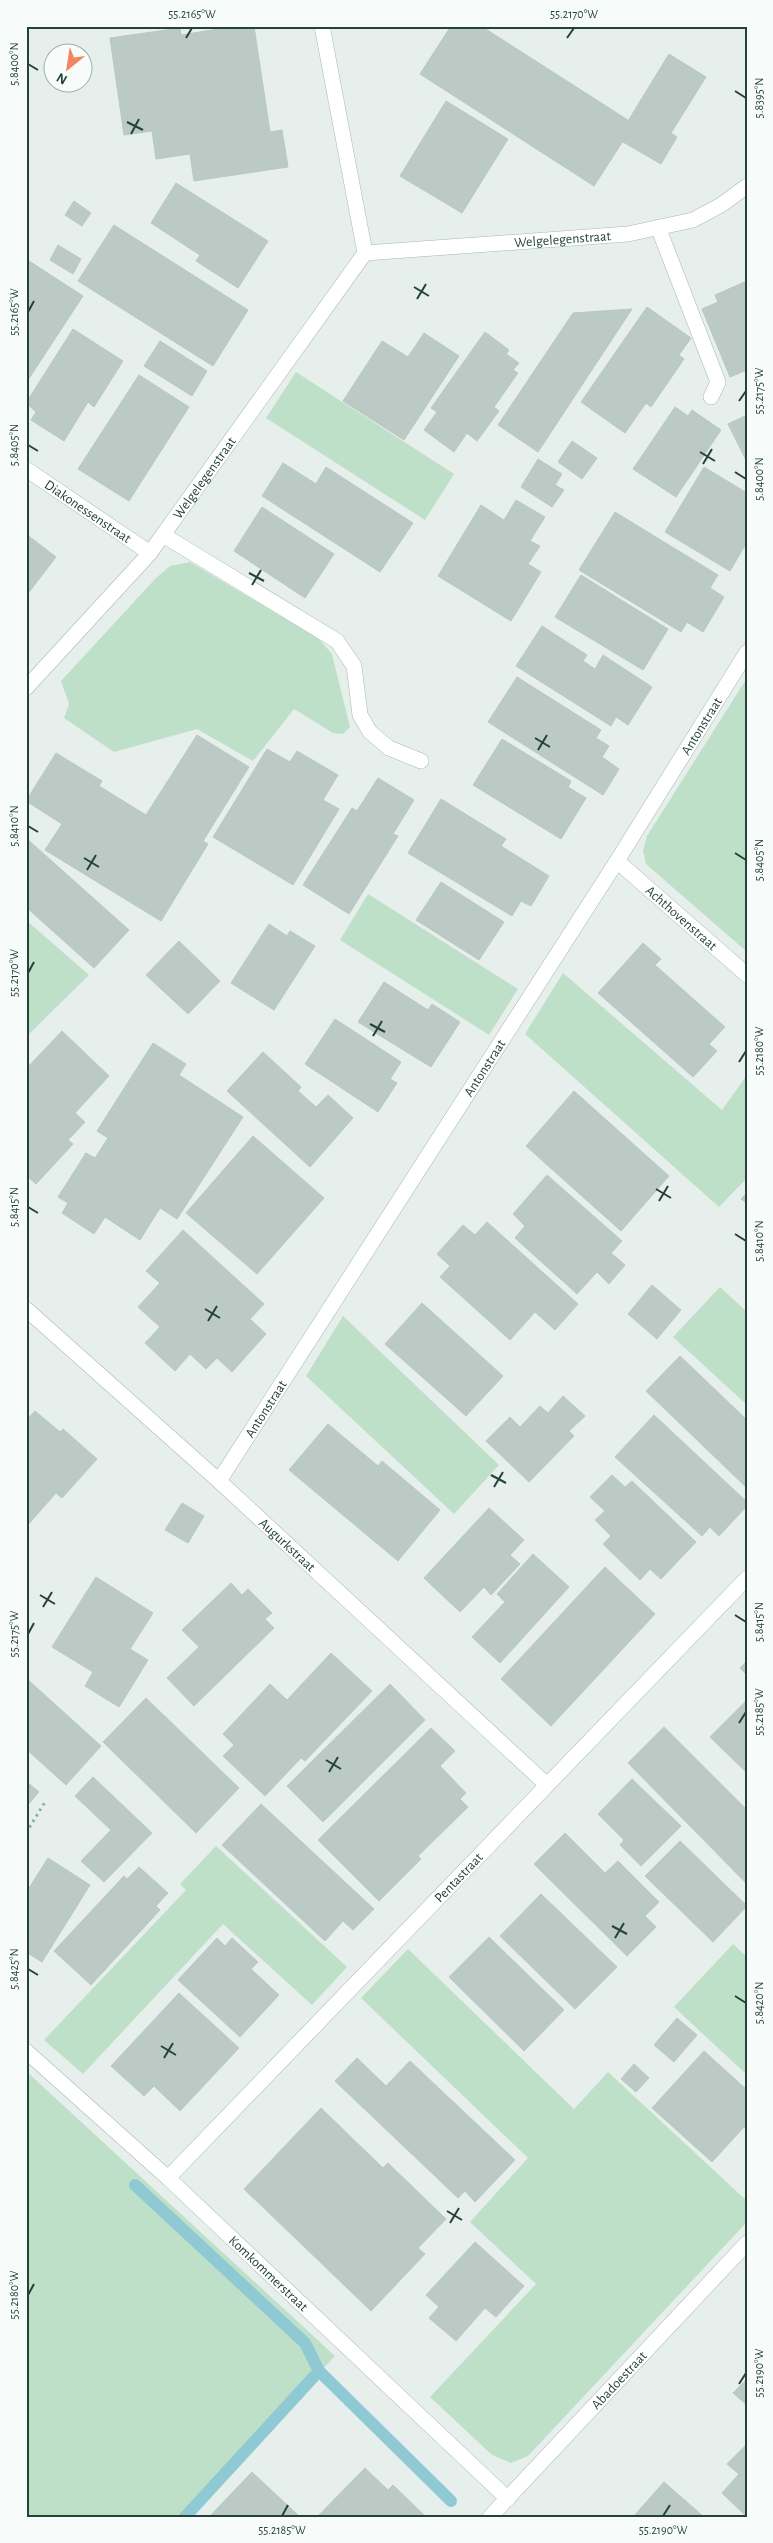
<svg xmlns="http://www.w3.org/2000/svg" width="773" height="2543" font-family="'Alegreya Sans',sans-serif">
<rect width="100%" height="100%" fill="#e6efeb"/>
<path fill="#bfe0c8" d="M296,372L454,474L425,520L266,418Z
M190,562L319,639L332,654L350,727L343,734L333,733L294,709L253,761L197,729L114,752L64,718L69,704L61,681L156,578L170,566Z
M747,678V952L646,864L643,851L647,836Z
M368,894L518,989L489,1035L340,940Z
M26,920L89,975L26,1037Z
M563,973L722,1110L747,1075V1178L719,1207L525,1034Z
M720,1287L747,1312V1405L673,1337Z
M343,1316L499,1465L454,1514L306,1376Z
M216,1846L347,1967L312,2005L223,1924L83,2074L44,2040L186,1890L180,1884Z
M733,1944L747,1957V2075L674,2007Z
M408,1949L574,2109L608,2072L747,2201V2222L528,2456L511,2463L492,2455L430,2397L536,2284L470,2222L528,2158L361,1998Z
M26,2071L335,2356L185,2517H26Z"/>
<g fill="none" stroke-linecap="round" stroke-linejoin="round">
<path stroke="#8ec9d4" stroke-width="12" d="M135,2185L305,2343L319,2371L451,2501
M185,2517L319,2371"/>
</g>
<path fill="#bbcac4" stroke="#b8c9c2" d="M237,26H254L270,132L282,130L288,167L194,181L190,154L156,159L152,131L124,135L110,38L180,28L181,35Z
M451,26H481L634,124L594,186L420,74Z
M669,54L706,77L671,133L677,137L661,164L623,142L634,124L628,121Z
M446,101L508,139L462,213L400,176Z
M176,183L268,241L238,288L196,261L200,255L151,223Z
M74,201L91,213L82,226L65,215Z
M114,225L248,310L213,366L78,281Z
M58,245L81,259L73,274L50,260Z
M26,259L83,296L26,383Z
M747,281V370L730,377L702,309L718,302L715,295Z
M647,307L691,338L679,355L684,359L651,407L646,403L625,433L581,402Z
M632,309L538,452L498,425L573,313Z
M73,329L123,361L94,407L88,402L64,441L31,420L36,412L26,403Z
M485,332L509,350L506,354L519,363L513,370L518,373L494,407L499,411L477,441L467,433L454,452L424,430L437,412L431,408Z
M424,333L459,356L404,440L343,401L382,341L408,357Z
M160,341L207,371L192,396L144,366Z
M139,375L189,407L129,501L78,469Z
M675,407L688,416L692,410L721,430L676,497L633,469Z
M747,415V462L728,424Z
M572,441L597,458L582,479L558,462Z
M538,459L562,474L555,485L564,490L552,507L521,487Z
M283,463L316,484L326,467L413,523L380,572L262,496Z
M704,467L747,493V542L730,571L665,532Z
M516,500L545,517L530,541L540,546L528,564L541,572L511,621L438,576L481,505L504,520Z
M262,507L334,554L305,598L234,551Z
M615,512L718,575L710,588L724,597L703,632L687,622L681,632L579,570Z
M26,534L56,557L26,596Z
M581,575L668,629L643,670L555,617Z
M542,626L587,655L583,661L595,669L603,655L652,687L628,725L616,717L611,726L516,666Z
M517,677L601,730L596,738L609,746L602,757L619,769L603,795L488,722Z
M197,735L249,767L203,841L208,844L161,921L45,850L62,824L26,801L56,753L102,781L99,786L146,815Z
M502,739L571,781L568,787L586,798L561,839L473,785Z
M267,749L290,762L297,751L338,775L323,800L339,809L293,885L213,837Z
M378,778L414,800L393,834L398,836L349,914L303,885L352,808L357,811Z
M441,799L506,839L501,846L549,876L531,906L521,901L512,916L408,853Z
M26,838L129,930L94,968L26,907Z
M441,882L504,922L479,960L416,920Z
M269,924L287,936L290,931L315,946L274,1010L231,983Z
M179,941L220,981L188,1014L146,975Z
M643,943L661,959L655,965L725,1027L709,1044L717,1051L693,1077L598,993Z
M384,982L428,1010L432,1004L460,1022L431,1067L358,1022Z
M335,1019L401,1062L390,1079L397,1083L378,1112L305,1064Z
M62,1031L109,1076L75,1113L85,1122L68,1140L73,1144L36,1184L26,1175V1069Z
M153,1043L186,1064L179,1075L243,1117L177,1219L160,1208L140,1240L105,1217L94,1234L62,1213L68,1203L58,1197L86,1153L95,1158L108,1138L97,1131Z
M263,1052L301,1087L298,1091L316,1107L328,1095L353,1118L310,1167L227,1091Z
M574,1091L669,1176L621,1231L526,1146Z
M253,1136L324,1198L257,1274L186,1213Z
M547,1175L622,1241L611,1253L625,1265L609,1284L597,1272L577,1294L515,1238L525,1226L513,1214Z
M747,1193V1203L741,1199Z
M487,1222L578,1304L555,1330L535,1312L510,1340L440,1277L450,1266L437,1254L463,1225L475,1235Z
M183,1230L264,1304L250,1319L266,1334L232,1372L217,1358L206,1369L190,1354L175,1371L145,1343L160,1327L138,1307L160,1283L146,1271Z
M652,1285L681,1310L657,1339L628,1314Z
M422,1303L503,1376L466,1416L385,1344Z
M680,1356L747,1420V1488L646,1391Z
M563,1396L585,1416L569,1431L574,1436L529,1482L486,1441L510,1417L520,1427L540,1406L548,1413Z
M35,1411L60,1432L63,1429L97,1459L62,1498L56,1493L26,1527V1421Z
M654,1415L747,1502V1506L719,1536L710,1527L702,1536L615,1457Z
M328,1424L378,1466L382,1461L440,1510L398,1561L289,1470Z
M612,1475L625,1487L632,1481L696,1542L661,1579L650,1569L640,1580L603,1544L611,1536L595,1520L605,1511L590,1497Z
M182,1503L204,1516L188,1543L165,1530Z
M489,1508L524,1540L510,1555L520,1564L491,1595L484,1587L460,1612L424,1578Z
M533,1554L569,1587L500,1663L472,1637L505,1602L497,1594Z
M605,1567L655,1614L551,1726L501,1679Z
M96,1577L153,1613L130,1649L148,1660L119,1707L85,1686L93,1672L52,1647Z
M231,1583L242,1595L248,1589L272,1613L265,1619L274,1628L194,1706L167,1678L199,1647L182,1630Z
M331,1653L372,1691L305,1761L301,1758L265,1796L223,1756L234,1745L223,1734L270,1684L287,1700Z
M747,1661V1675L740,1668Z
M26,1678L101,1746L66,1785L26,1749Z
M390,1684L425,1720L323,1822L287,1786Z
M146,1698L239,1788L196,1833L103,1742Z
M747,1700V1773L710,1737Z
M664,1727L747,1810V1884L628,1763Z
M431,1728L455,1751L440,1766L466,1793L460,1799L468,1807L418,1856L421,1859L379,1901L318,1840Z
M93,1777L152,1833L104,1882L81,1861L111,1830L75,1796Z
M632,1779L681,1826L641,1866L620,1845L624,1840L598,1814Z
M26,1781L39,1792L26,1807Z
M261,1804L374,1909L353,1930L343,1921L325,1941L222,1845Z
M565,1833L605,1873L618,1861L659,1902L645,1916L656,1927L627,1956L534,1864Z
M680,1841L747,1906L713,1942L645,1876Z
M48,1858L90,1885L42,1962L26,1952V1893Z
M139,1867L168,1893L156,1906L160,1910L91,1985L54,1951L124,1876L127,1879Z
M541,1894L617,1967L575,2009L500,1936Z
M489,1937L564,2010L524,2051L449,1977Z
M217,1938L225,1946L232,1938L258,1962L251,1969L279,1995L240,2037L178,1980Z
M179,1993L239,2048L180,2111L154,2086L144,2096L111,2066Z
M677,2018L697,2035L674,2062L654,2045Z
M704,2051L747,2090V2129L744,2127L712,2162L652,2108Z
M357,2058L386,2086L410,2061L515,2160L475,2202L465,2191L458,2198L335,2081Z
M634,2064L649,2078L636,2092L621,2079Z
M321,2108L383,2168L388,2163L446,2219L418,2248L425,2254L371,2311L244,2189Z
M475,2242L524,2286L496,2317L485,2308L456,2341L429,2318L439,2307L426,2295Z
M747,2379V2405L733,2393Z
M747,2444V2517L722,2493L739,2474L727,2464Z
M365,2468L388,2490L393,2485L426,2517H317Z
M252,2472L300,2517H209Z
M664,2482L704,2517H633Z"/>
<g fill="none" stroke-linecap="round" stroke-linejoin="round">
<g stroke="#a8b8b2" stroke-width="16">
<path id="service" d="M658,227L718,382L711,397"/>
</g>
<g stroke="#a8b8b2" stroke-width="16">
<g id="minor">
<path id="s1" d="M365,253L628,234L693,220L721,205L747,186"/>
<path id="s2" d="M26,469L150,553"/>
<path d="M163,535L337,641L354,666L360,715L370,732L389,748L421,761"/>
<path id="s3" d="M26,688L150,553L365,253L322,26"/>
<path id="s4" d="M617,861L747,975"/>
<path id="s5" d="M26,1309L219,1481L547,1785"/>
<path id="s6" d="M219,1481L617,861L747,652"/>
<path id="s7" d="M26,2051L168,2178L508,2499"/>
<path id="s8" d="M168,2178L747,1578"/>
<path id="s9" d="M490,2517L747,2243"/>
</g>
</g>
<path stroke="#86b3a5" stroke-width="3" stroke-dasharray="2.5 4" stroke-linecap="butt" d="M26,1833L45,1802"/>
<use href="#service" stroke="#fff" stroke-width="15"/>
<use href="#minor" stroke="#fff" stroke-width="15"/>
</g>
<path fill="none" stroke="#24423a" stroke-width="2" d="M186,38L192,28M567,38L574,28M28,64L38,70M735,91L746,98M127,122L143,130M131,134L139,119M414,287L429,296M417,299L426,284M28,312L34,301M739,401L746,391M28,445L38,451M700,452L715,461M703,464L712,449M735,472L746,479M249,573L264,581M252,585L261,570M535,738L550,747M538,750L547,735M28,826L38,832M735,853L746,860M84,858L99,867M87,870L96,855M28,973L34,962M370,1024L385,1032M373,1036L382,1021M739,1062L746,1051M656,1189L671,1198M659,1201L668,1186M28,1207L38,1213M735,1234L746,1241M205,1309L220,1318M208,1321L217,1306M491,1475L506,1483M494,1487L503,1472M40,1595L55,1604M43,1607L52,1592M735,1615L746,1622M28,1634L34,1623M739,1723L746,1712M326,1760L341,1769M329,1772L338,1757M612,1926L627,1934M615,1938L624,1923M28,1969L38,1975M735,1996L746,2003M161,2046L176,2055M164,2058L173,2043M447,2211L462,2220M450,2223L459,2208M28,2295L34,2284M739,2384L746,2373M282,2516L288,2505M663,2516L670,2505"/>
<g text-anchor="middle" stroke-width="4" stroke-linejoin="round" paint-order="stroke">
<g font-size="14" fill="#24423a" stroke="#f7fbf9">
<text dy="5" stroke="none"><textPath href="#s1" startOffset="198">Welgelegenstraat</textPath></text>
<text dy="5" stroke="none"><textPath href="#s3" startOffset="276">Welgelegenstraat</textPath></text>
<text dy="5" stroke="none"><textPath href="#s2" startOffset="75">Diakonessenstraat</textPath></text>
<text dy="5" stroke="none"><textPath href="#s6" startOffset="896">Antonstraat</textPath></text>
<text dy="5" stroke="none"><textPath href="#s4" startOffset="86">Achthovenstraat</textPath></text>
<text dy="5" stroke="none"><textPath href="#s6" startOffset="491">Antonstraat</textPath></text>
<text dy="5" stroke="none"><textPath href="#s6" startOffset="86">Antonstraat</textPath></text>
<text dy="5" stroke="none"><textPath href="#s5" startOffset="352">Augurkstraat</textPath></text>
<text dy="5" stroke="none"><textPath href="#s8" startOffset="418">Pentastraat</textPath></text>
<text dy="5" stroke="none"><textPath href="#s7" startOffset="329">Komkommerstraat</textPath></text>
<text dy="5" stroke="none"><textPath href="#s9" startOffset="188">Abadoestraat</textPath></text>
</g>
</g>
<rect width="773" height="2543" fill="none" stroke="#f7fbf9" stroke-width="55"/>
<g transform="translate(68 68) rotate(210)"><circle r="24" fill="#f7fbf9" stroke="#a3b1ad"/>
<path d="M0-4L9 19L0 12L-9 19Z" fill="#f4845f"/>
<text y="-8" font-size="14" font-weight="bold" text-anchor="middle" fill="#24423a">N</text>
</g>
<rect x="28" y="28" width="718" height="2488" fill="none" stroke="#24423a" stroke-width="2"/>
<g font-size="12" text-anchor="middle" fill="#24423a">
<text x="192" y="18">55.2165°W</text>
<text x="574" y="18">55.2170°W</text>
<text transform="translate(14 64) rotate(-90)" y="4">5.8400°N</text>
<text transform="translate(759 98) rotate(-90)" y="4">5.8395°N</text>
<text transform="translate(14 312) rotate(-90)" y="4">55.2165°W</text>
<text transform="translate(759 391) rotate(-90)" y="4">55.2175°W</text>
<text transform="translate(14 445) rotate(-90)" y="4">5.8405°N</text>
<text transform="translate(759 479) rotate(-90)" y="4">5.8400°N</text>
<text transform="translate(14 826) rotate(-90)" y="4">5.8410°N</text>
<text transform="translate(759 860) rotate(-90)" y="4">5.8405°N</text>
<text transform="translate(14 973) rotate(-90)" y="4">55.2170°W</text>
<text transform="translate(759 1051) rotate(-90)" y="4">55.2180°W</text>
<text transform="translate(14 1207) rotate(-90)" y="4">5.8415°N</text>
<text transform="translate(759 1241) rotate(-90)" y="4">5.8410°N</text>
<text transform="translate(759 1622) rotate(-90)" y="4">5.8415°N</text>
<text transform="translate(14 1634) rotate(-90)" y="4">55.2175°W</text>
<text transform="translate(759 1712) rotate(-90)" y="4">55.2185°W</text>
<text transform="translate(14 1969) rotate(-90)" y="4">5.8425°N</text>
<text transform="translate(759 2003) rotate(-90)" y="4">5.8420°N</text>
<text transform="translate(14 2295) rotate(-90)" y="4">55.2180°W</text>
<text transform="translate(759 2373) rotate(-90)" y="4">55.2190°W</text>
<text x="282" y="2534">55.2185°W</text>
<text x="663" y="2534">55.2190°W</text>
</g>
</svg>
